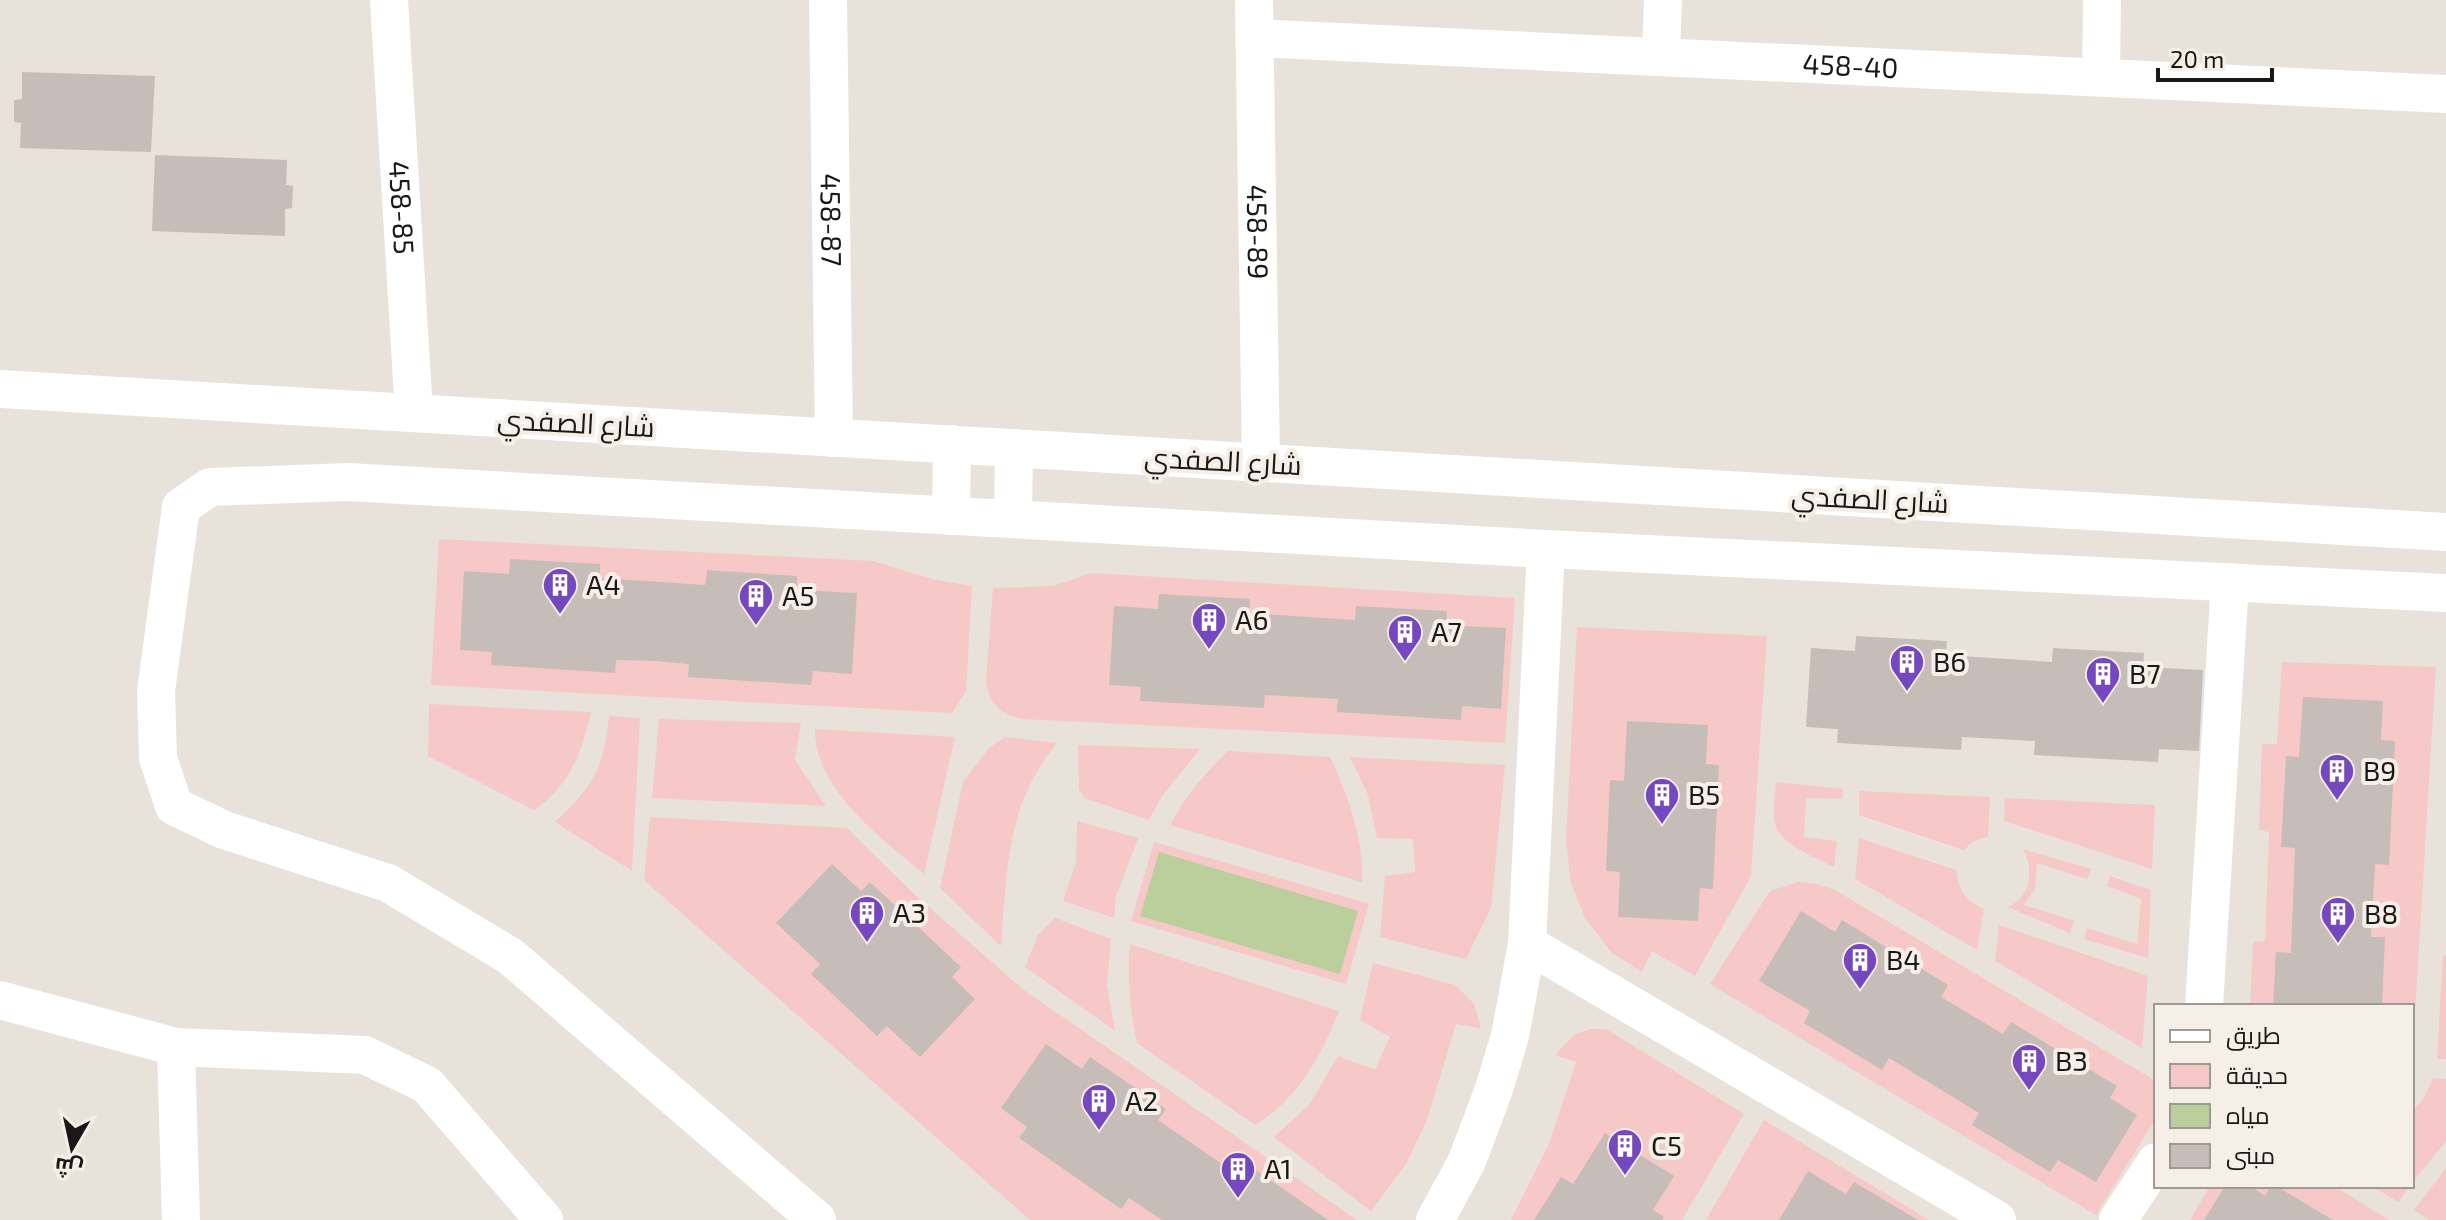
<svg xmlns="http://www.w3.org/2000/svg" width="2446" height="1220" font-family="'Exo 2',Cairo,sans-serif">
<rect width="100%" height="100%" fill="#e8e2db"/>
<path fill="#f6c8c8" d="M439,539L873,561L935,580L972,586L966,691L952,713L431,685Z
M1092,573L1515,598L1505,743L1022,719C1001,714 989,704 986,681L993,588L1053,586Z
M1577,627L1767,636L1751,876L1695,976L1652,951L1642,972L1612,953L1585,918L1571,883L1566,841Z
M2282,662L2436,667L2412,1061V1006H2250L2253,942L2265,941L2269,832L2259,830L2262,744H2277Z
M429,704L591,712C582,752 570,786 534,810L428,756Z
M609,716L640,718L632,871L555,822C593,787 604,768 609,716Z
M659,719L801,723L795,760L826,806L652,798Z
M815,729L955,737L924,874C882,839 814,789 815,729Z
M1005,737L1057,743C1006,804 1007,871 1001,946L940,888L963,782L989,748Z
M1078,745L1200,749L1162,796L1149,820L1085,798L1079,790Z
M1228,751L1330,757C1348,796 1364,838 1362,882L1170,825C1186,795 1204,775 1228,751Z
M1350,757L1505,765L1491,908L1466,959L1380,937L1385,876L1415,872L1413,839L1377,838L1368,795Z
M1776,782L1843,789L1842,799L1806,798L1804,837L1837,841L1834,867C1818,859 1783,845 1776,827C1772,815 1775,795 1776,782Z
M1859,791L1990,797L1988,836L1971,843L1964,850L1859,815Z
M2005,798L2155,805L2152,869L2004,821Z
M650,817L847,828L914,894L1025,991L1357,1220H1030L644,880Z
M1077,821L1138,838L1116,897L1114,918L1063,901L1076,862Z
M1859,838L1956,870C1959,890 1965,900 1984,909L1977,950L1855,879Z
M1154,842L1369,904L1346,984L1131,921Z
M2023,849L2091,869L2087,879L2037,863L2035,888L2024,905L2074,921L2070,933L2008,907C2032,896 2034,870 2023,849Z
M2110,876L2151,890L2148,958L2084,939L2087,928L2137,944L2141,899L2107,886Z
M1798,882L1813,883L1835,890L2156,1081V1118L2096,1215L1710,984L1770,891Z
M1055,918L1111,939L1107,985L1115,1031L1025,967L1038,935Z
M1999,925L2148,976L2142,1048L1995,961Z
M1130,944L1339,1011C1321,1056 1298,1099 1255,1125L1137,1043C1130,1009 1127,979 1130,944Z
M2446,955V1059H2437L2443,956Z
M1373,963L1455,985L1474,1004L1481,1028L1456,1024L1427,1120L1406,1164L1371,1211L1274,1137L1309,1105L1338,1056L1375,1070L1390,1037L1360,1020Z
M1591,1029H1606L1744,1114L1682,1220H1511L1549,1144L1576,1062L1555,1055L1575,1034Z
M2433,1078L2446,1079V1141L2412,1183V1113L2425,1096Z
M1764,1120L1929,1220H1706Z
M2446,1168V1220H2429L2414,1210Z
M2210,1186H2334L2389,1220H2190Z
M2371,1186H2410L2399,1202Z"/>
<path fill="#bbcf9d" d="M1159,852L1358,911L1340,974L1140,916Z"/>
<path fill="#c6bdb9" d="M22,72L155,76L151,152L20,148L21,123L14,122V100L22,99Z
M155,155L287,160L286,185L293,186L292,208L285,209V236L152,231Z
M510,559L600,564V578L705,585L707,570L797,576V590L857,593L852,674L813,671L811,685L688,677L689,664L655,661L616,660L615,673L491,665L492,652L460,650L464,571L509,574Z
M1159,594L1250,599L1249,613L1310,617L1355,620L1356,606L1447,611L1446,625L1506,628L1501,709L1462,706L1461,720L1337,712L1338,699L1265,695L1264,708L1140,701L1141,687L1109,685L1114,606L1158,609Z
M1856,636L1947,641L1946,655L2007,659L2052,662L2053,648L2144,653L2143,667L2203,670L2199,751L2159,749L2158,762L2034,755L2035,741L1962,737L1961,750L1837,743L1838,729L1806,727L1811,648L1855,651Z
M2303,697L2383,701L2381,740L2395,741L2389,865L2375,864L2371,937H2385L2382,1006H2273L2276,952L2291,953L2295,848L2281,847L2286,756L2299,757Z
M1627,721L1708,725L1706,764L1719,765L1713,889L1700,888L1698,921L1618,917L1620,872L1606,871L1610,780L1624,781Z
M832,864L861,891L870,882L961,967L952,977L975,999L920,1057L887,1026L877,1036L811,974L820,964L776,923Z
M1801,911L1835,932L1842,920L1948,985L1941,997L2003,1034L2011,1022L2117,1086L2110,1098L2137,1115L2096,1182L2058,1160L2050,1172L1972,1125L1979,1113L1889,1058L1882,1070L1804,1023L1810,1011L1759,981Z
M1046,1044L1082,1069L1090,1057L1166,1109L1158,1120L1245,1180L1253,1168L1328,1220H1162L1129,1198L1121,1209L1019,1138L1027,1127L1001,1108Z
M1605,1133L1674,1176L1653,1210L1664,1217L1662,1220H1534L1561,1177L1573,1184Z
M1808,1171L1846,1194L1854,1182L1918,1220H1779Z
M2225,1186H2250L2265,1196L2271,1186H2276L2333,1220H2204Z"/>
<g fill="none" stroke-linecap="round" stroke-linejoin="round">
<g stroke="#fff" stroke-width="38">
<path id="s1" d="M389,0L414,413"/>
<path id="s2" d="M828,0L834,438"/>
<path id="s3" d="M1254,0L1261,463"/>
<path id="s4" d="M1255,38L2446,94"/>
<path d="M1661,57L1663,0"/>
<path d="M2101,77L2102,0"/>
<path d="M0,389L2446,532"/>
<path d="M951,516L952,444"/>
<path d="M1013,519L1014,448"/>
<path d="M1527,944L1997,1220"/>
<path d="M0,1000L176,1047L365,1055L427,1085L544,1220"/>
<path d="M2204,1006L2230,582"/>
<path d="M176,1047L181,1220"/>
<path d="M817,1220L510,956L388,883L224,830L174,806L158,758L156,691L181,507L210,487L348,482L1546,549L2446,593"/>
<path d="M1435,1220L1467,1161L1494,1089L1510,1036L1527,944L1546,549"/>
<path d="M2118,1220L2156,1162"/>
</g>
</g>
<defs>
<g id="building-pin" transform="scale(1.8)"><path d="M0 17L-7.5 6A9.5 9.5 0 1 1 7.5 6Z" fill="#7648c0" stroke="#f6efe8"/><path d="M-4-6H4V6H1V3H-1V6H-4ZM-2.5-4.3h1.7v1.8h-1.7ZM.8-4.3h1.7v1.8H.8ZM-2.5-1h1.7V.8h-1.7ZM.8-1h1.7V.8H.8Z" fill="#fff"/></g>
</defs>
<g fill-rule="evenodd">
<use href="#building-pin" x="560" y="585"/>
<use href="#building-pin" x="756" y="596"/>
<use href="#building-pin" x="1209" y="620"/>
<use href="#building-pin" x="1405" y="632"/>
<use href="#building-pin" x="1907" y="662"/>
<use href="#building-pin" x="2103" y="674"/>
<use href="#building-pin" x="2337" y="771"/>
<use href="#building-pin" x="1662" y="795"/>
<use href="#building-pin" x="867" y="913"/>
<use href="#building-pin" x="2338" y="914"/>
<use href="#building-pin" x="1860" y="960"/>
<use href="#building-pin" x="2029" y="1061"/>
<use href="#building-pin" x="1099" y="1101"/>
<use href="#building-pin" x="1625" y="1146"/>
<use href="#building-pin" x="1238" y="1169"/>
</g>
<g text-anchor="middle" stroke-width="8" stroke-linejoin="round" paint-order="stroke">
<g font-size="28" fill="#1a1816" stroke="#f6efe8">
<text dy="10" stroke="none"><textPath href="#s4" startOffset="596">458-40</textPath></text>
<text dy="10" stroke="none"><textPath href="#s1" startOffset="208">458-85</textPath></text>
<text dy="10" stroke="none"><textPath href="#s2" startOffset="220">458-87</textPath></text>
<text dy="10" stroke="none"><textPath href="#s3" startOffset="232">458-89</textPath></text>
<text transform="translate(576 423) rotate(3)" y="10">شارع الصفدي</text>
<text transform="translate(1223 461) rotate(3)" y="10">شارع الصفدي</text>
<text transform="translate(1870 499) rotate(3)" y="10">شارع الصفدي</text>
</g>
<g font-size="28" fill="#1a1816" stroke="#f6efe8" text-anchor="start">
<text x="586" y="595">A4</text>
<text x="782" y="606">A5</text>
<text x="1235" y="630">A6</text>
<text x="1431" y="642">A7</text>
<text x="1933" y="672">B6</text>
<text x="2129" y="684">B7</text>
<text x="2363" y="781">B9</text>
<text x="1688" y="805">B5</text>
<text x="893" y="923">A3</text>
<text x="2364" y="924">B8</text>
<text x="1886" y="970">B4</text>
<text x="2055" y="1071">B3</text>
<text x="1125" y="1111">A2</text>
<text x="1651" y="1156">C5</text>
<text x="1264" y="1179">A1</text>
</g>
</g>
<rect x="2154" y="1004" width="260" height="184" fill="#f6efe8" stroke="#9e9994" stroke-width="2"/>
<rect x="2170" y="1030" width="40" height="12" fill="#ffffff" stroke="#9e9994" stroke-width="2"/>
<text x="2226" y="1044" font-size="24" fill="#1a1816">طريق</text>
<rect x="2170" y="1064" width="40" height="24" fill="#f6c8c8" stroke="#9e9994" stroke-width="2"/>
<text x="2226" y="1084" font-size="24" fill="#1a1816">حديقة</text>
<rect x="2170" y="1104" width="40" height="24" fill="#bbcf9d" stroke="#9e9994" stroke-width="2"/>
<text x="2226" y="1124" font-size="24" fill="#1a1816">مياه</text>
<rect x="2170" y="1144" width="40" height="24" fill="#c6bdb9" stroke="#9e9994" stroke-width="2"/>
<text x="2226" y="1164" font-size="24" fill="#1a1816">مبنى</text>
<g transform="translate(72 1148) rotate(189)" stroke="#f6efe8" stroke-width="6" paint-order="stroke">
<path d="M0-6L14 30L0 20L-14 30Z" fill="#1a1816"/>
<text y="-12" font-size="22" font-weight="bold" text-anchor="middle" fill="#1a1816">ش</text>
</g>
<path d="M2158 68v12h114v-12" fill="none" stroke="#1a1816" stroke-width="4"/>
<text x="2170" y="68" font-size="24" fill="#1a1816" stroke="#f6efe8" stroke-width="6" paint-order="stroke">20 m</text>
</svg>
